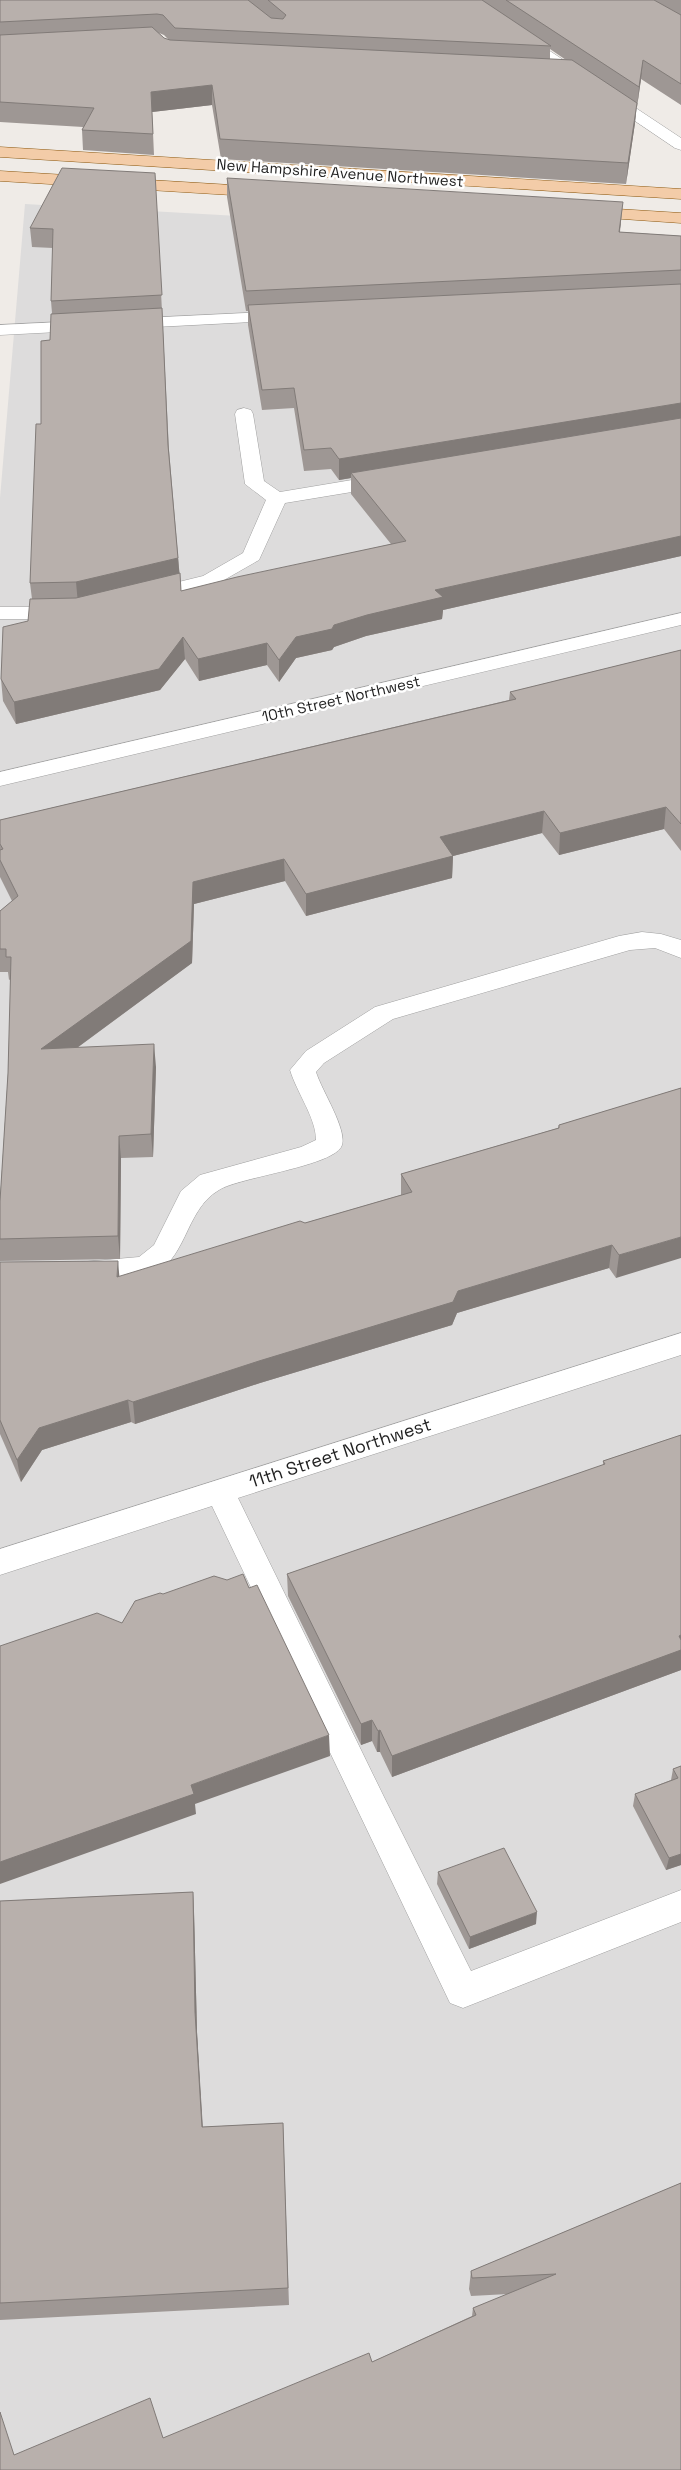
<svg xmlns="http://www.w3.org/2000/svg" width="681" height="2470" font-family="'Space Grotesk',sans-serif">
<rect width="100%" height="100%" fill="#efebe7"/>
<path fill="#dddcdc" d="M25,204L681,241V2470H0V498Z"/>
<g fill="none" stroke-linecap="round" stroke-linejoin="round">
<g stroke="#a0a0a0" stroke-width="1">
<path id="minor" d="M456,0H473L681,138V150L675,148Z
M286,311L292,312L295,316L292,320L0,335V325Z
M244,408L251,410L253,414L264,481L280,492L388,474L395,476L398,480L395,484L388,486L285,503L259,560L217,584L145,602L138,600L135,596L138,592L203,576L243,553L266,500L245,484L235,414L237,410Z
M0,607H66L73,609L76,613L73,617L66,619H0Z
M681,613V625L0,786V772Z
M642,932L661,934L681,940V958L655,948L630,950L393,1019L324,1063L316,1072C322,1091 347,1129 342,1145C336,1166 239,1177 219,1190C183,1211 188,1264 146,1277L82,1282L72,1279L68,1272L72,1265L82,1262L139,1257L154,1245L181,1191L200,1175L301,1147L316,1140C316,1118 297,1093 290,1070L306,1051L375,1007L619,936Z
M681,1333V1355L238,1498L384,1797L471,1971L681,1890V1922L463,2008L450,2003L212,1506L0,1575V1549Z"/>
</g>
<g stroke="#8c580f" stroke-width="1">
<path id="major" d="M0,147L681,189V199L0,157Z
M0,171L265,187L271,188L273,192L271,196L265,197L0,181Z
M585,207L681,213V223L579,216L577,212L579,208Z"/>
</g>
<use href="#minor" fill="#fff" fill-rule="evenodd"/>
<use href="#major" fill="#f3cca8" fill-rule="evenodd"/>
</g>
<path fill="#9e9794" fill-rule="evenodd" d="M0,0H681V105L641,79L637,107L636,106L635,123L626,184L221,159L212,105L152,112L154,155L83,150L82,130L83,127L0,122ZM159,33L164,35L169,40L164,38ZM550,49L566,60L550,59Z
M155,173L169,450L181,591L391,544L351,494V478L339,480L331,469L304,471L294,408L262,410L248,325V311H246L227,197V178L621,221L620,232L681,236V556L443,610L442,619L366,636L334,647L332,650L296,658L279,682L267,665L199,681L185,659L160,690L16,724L3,701L1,679L28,621L32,599L30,583L41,424L50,340L52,313L51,301L53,248L32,247L30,228Z
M681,650V851L664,829L559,855L542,833L453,856L452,878L306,916L285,881L194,904L192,963L77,1048L156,1067L153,1157L121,1158L120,1259L0,1261V1201L8,1073L11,979L9,980L8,972H0V911L12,901L0,877V820L509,700L510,692Z
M681,1088L616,1278L609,1268L516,1295L457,1313L452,1325L260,1383L135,1424L131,1422L42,1450L21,1482L0,1434V1262L119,1277L401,1195V1174L558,1128L559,1125Z
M681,1435V1670L392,1777L380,1752H377L372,1741L361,1745L288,1596L287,1574L603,1465V1461Z
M681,1766V1865L666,1870L633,1806L635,1794L671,1780L673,1769Z
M438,1872L536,1924L469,1949L437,1884Z
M193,1892L194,1912L197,2032L202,2127L283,2123L289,2305L0,2320V1901Z
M681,2183V2470L14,2455L163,2438L372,2362L472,2316L473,2308L508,2294L471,2296L469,2289L471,2271Z"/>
<path fill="#817b78" d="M643,60L641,79L637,107L639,87Z
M212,85V105L152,112L154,155L151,92Z
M637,103L635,123L626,184L628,163Z
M623,202L621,221L617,252L619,232Z
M681,403V420L351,473V478L339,480V459Z
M681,536V556L443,610L442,619L366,636L334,647L332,650L296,658L279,682V660L296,637L334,625L435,590Z
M178,558L180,580L78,604L76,582Z
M183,637L185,659L160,690L16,724L14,702Z
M267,643V665L199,681L198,659Z
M666,807L664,829L559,855L560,833Z
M544,811L542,833L453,856L452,878L306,916V894L440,837Z
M284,859L285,881L194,904L192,963L44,1072L41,1049L193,882Z
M154,1044L156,1067L153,1157L151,1134Z
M119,1136L121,1158L120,1259L118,1236Z
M681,1237V1258L616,1278L619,1255Z
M612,1245L609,1268L457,1313L452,1325L260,1383L135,1424L133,1402L458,1291Z
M118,1261L120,1283L117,1277Z
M128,1400L131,1422L42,1450L21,1482L17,1460L39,1428Z
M681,1635V1670L392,1777V1756Z
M372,1720V1741L361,1745V1724Z
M380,1730V1752H377L378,1731Z
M329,1735L330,1756L195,1804L196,1814L0,1884V1862L191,1785Z
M681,1854V1865L666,1870L669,1858Z
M193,1892L194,1912L197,2032L204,2146L202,2127L195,2012Z
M537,1912L536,1924L469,1949L470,1937Z"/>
<path fill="#b8b0ac" stroke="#817b78" d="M0,0H248L271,18L283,19L286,15L268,0H482L551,46L175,28L163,15L157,14L0,22Z
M506,0H654L681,15V84L643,60L639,87Z
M152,27L164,38L170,40L572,60L637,103L628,163L220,139L212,85L151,92L153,134L82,130L94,108L0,102V35Z
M62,168L155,173L162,295L51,301L53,229L30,228Z
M227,178L623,202L619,232L681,236V270L246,291Z
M681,284V403L339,459L331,448L304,450L294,388L262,390L248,305Z
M162,308L168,445L178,558L76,582L30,583L36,424H41V341L50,340L51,314Z
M681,418V536L435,590L443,597L367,615L334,625L332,629L296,637L279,660L267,643L198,659L183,637L159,669L14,702L1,679L3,627L28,621L30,599L76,598L180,573L181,591L237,577L406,541L351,473Z
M681,650V824L666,807L560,833L544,811L440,837L453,856L306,894L284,859L193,882L191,941L41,1049L154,1044L151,1134L119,1136L118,1236L0,1239V1201L8,1073L11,957H6V949H0V911L18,896L0,860V850L3,849L0,844V820L516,699L510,692Z
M681,1088V1237L619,1255L612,1245L518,1273L458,1291L453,1302L259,1361L133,1402L128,1400L39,1428L17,1460L0,1420V1262L118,1261L117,1277L300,1221L305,1223L412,1192L401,1174L559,1128V1125Z
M681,1435V1635L679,1636L681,1640V1650L392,1756L380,1730L378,1731L372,1720L361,1724L287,1574L605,1464L603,1461Z
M243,1574L249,1588L257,1585L329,1735L191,1785L194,1794L0,1862V1646L97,1613L122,1623L135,1601L160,1593L163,1594L214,1576L227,1580Z
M681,1766V1854L669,1858L635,1794L678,1778L673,1769Z
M504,1848L537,1912L470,1937L438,1872Z
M193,1892L195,2012L202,2127L283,2123L288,2288L0,2303V1901Z
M681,2183V2470H0V2412L14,2455L150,2398L163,2438L369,2353L372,2362L476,2315L473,2308L556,2274L472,2278L471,2271Z"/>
<g text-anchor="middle" stroke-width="5" stroke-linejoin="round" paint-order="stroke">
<g font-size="15" fill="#1f1f1f" stroke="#fff">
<text transform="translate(340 173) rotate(4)" y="5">New Hampshire Avenue Northwest</text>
<text transform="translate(341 699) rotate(-13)" y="5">10th Street Northwest</text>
</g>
<g font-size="18" fill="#1f1f1f" stroke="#fff">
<text transform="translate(340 1453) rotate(-18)" y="6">11th Street Northwest</text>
</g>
</g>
</svg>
